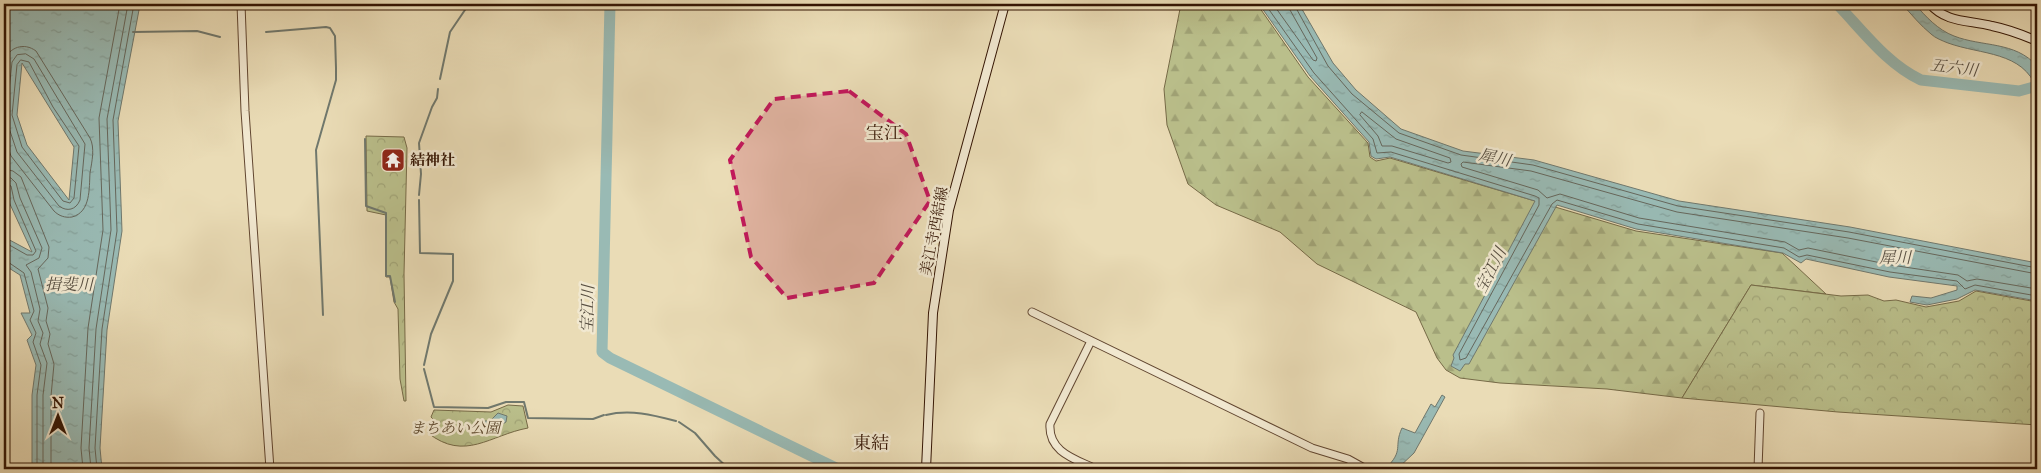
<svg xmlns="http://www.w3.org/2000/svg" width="2041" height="473" font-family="'IM FELL Great Primer','Noto Serif JP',serif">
<defs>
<pattern id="forest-firs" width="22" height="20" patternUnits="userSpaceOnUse" patternTransform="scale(1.25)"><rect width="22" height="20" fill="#babf8b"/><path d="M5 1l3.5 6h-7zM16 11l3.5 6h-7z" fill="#a0a376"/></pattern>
<pattern id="park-crowns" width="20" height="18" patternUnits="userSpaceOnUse" patternTransform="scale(1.25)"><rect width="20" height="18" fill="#babf8b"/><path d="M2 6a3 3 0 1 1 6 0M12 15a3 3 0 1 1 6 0" fill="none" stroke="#a0a376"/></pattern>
<pattern id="water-ripples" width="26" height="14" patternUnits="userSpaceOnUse" patternTransform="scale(1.25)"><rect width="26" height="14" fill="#99bab4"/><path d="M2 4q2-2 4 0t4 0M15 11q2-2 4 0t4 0" fill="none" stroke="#849f99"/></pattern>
</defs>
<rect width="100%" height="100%" fill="#eadcb6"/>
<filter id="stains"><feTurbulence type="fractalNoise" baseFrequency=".004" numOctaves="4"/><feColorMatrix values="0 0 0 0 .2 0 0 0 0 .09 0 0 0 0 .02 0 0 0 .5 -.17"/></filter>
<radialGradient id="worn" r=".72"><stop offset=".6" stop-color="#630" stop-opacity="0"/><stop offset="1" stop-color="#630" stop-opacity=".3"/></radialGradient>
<path fill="url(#forest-firs)" stroke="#766a47" d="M1181,4H1257L1308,77L1368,143L1370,157L1376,161L1390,158L1636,231L1782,253L1826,294L1751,285L1682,398L1607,389L1500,383L1460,378L1446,370L1437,358L1416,312L1317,264L1280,232L1216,205L1188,184L1167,125L1164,89Z"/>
<path fill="url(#park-crowns)" stroke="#766a47" d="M366,136L404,137L407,148L404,274L406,401H404L400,379L398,309L394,302L390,277H386V215L367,211Z
M1751,285L1841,296L1868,295L1884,301L1896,300L1926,307L1959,301L1976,291L2037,302V425L1838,412L1682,398Z
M508,405L523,406L528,428C490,435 465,462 428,433L435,421L431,417L434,410L491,412Z"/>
<path fill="url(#water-ripples)" stroke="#70786d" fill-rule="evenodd" d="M4,4H139V10L118,121L122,231L107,330L100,448L102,469H32V395L36,365L27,340L32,335L21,313H30L20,275L4,265V237L32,252L9,202L4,179ZM22,63L74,147L69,200L27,145L17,115Z
M1259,4H1299L1333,63L1356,90L1401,129L1463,151L1534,160L1679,201L1850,227L2037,263V301L1975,290L1957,299L1927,305L1910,302L1912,296L1931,298L1957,290V286L1889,277L1806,259L1801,263L1783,253L1636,229L1557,205L1469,364H1465L1460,371L1451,366L1454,358L1453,355L1535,201L1390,157L1376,159L1371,156L1369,142L1310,76Z
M1902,4H1915C1925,16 1938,30 1954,36C1982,47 2015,41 2037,66V89C2023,51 1981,55 1948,43C1943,41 1935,38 1931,34C1921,26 1911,14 1902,4Z
M1442,395L1445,397L1414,453L1397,469H1385C1405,450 1393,447 1402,428L1415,433L1431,404L1435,407Z
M498,413L507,416L506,422C498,427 489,430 481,424L483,421H490Z"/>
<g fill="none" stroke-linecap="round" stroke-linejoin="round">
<path stroke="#66675c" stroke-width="1" d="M1265,4L1314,73L1373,139L1377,153L1391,152L1535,196L1539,198V205L1459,354L1460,360L1466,358L1552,204L1557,200L1638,224L1784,248L1799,257L1807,255L1890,272L1957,281L1965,289L1975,285L2037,296
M1273,4L1313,60L1316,61L1317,58L1290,10L1289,4
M1295,4L1296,8L1328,66L1352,94L1399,133L1461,155L1533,165L1678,206L1849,232L2037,268
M26,54L34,59L85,144L80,200C76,210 67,212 59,206L17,152L6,119L12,62L17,55Z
M21,60L29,62L53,107L79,146L74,198L70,203L63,201L22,147L12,115L17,65Z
M4,61C9,47 24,42 36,51L90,138C95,148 92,161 90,173C89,188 91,212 72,217C65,218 59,216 54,211L11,156L4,136
M1362,112L1396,139L1450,158L1451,162L1448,163L1392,146H1382L1378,136L1360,115Z
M4,169L13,171L21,177L49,247L48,258L38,269L48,308L46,321L50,334L48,344L54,364L51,396V469
M4,176L11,178L16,183L20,198L42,248L39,258L26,265L31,272L40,309L38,321L43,333L40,344L47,363L43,395V469
M4,183L11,186L14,200L36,251L33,255H27L4,242
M4,261L8,262L24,273L34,311L30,320L36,333L33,342L41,365L37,395V469
M2037,274L1848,238L1677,212L1531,171L1463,162L1461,164L1462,167L1538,190L1547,198L1560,194L1639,218L1785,242L1799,250L1808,248L1891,265L1958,275L1967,281L1977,279L2037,289
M83,469L81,448L88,328L103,230L99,118L120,4
M91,469L89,448L96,329L111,230L107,119L128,4
M97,469L95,448L102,329L117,231L113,120L134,4"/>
<path stroke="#70786d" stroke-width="2" d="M133,32L197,31L220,37
M266,32L326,27L330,28L335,36L336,68V80L316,150L323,315
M440,79L450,32L469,4
M365,139L366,206L386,213V276H390L395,302
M419,195L421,174L419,143L432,107L437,98L438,89
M419,200L420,253L453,254V281L431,334L424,365
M424,369L434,407L488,408L506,402H524L528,418L593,419L604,415
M606,415C630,409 653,415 676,421
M679,422L695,433L715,456L729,469
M316,469V468"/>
<path stroke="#99bab4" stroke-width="11" d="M610,4L602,352L610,358L838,469
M1837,4C1863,31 1887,64 1921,80L2019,91L2037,86"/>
<g stroke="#614630" stroke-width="9">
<path id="tertiary" d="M241,4L245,111L270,469
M1032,312L1312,448L1348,459L1366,469
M1091,341L1050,424C1048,452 1075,459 1096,469
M1758,469L1760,413"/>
</g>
<g stroke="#331403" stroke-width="10">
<path id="secondary" d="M1930,4C1946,23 1969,20 1992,26C2007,29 2023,35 2037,41
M926,469L933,313L949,210L1005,4"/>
</g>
<use href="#tertiary" stroke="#f1e8d0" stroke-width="7"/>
<use href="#secondary" stroke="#f1e8d0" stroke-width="8"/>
</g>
<path fill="#c2185b" fill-opacity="0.2" stroke="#c2185b" stroke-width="4" stroke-dasharray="10 6" stroke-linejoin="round" d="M849,91L906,134L930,201L874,283L787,298L751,257L730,160L774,99Z"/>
<defs>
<g id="temple-square" transform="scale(1.25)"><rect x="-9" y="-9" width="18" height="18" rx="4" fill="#8f2418" stroke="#f1e8d0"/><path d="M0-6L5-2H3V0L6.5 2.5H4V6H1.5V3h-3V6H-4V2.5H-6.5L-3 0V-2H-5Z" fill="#fff"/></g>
</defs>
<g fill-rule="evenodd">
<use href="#temple-square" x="393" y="160"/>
</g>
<g text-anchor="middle" stroke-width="5" stroke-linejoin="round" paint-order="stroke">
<g font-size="15" font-weight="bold" fill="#331403" stroke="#f1e8d0" text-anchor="start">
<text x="410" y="165">結神社</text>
</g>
<g font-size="15" fill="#331403" stroke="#f1e8d0">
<text transform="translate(934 231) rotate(-79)" y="5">美江寺西結線</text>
</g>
<g font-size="15" font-style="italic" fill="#5c472c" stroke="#f1e8d0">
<text x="455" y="433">まちあい公園</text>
</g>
<g font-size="16" font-style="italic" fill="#574e41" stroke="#f1e8d0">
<text transform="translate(1954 67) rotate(7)" y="6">五六川</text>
<text transform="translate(1495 157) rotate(12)" y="6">犀川</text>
<text x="1895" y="263">犀川</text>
<text transform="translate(1490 270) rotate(-63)" y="6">宝江川</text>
<text x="69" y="290">揖斐川</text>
<text transform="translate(587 309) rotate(-89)" y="6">宝江川</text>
</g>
<g font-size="18" fill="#331403" stroke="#f1e8d0">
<text x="884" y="139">宝江</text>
<text x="871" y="449">東結</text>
</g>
</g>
<rect width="2041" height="473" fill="none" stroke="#eadcb6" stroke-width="20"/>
<rect x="5" y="5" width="2031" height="463" fill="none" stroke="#331403" stroke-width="2.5"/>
<rect x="10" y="10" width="2021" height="453" fill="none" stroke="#331403"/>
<g transform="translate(58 416)" stroke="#f1e8d0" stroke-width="4" paint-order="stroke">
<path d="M0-4L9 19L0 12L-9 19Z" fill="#331403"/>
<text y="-8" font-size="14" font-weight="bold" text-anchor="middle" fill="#331403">N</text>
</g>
<rect width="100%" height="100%" filter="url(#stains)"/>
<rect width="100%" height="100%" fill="url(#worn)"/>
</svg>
